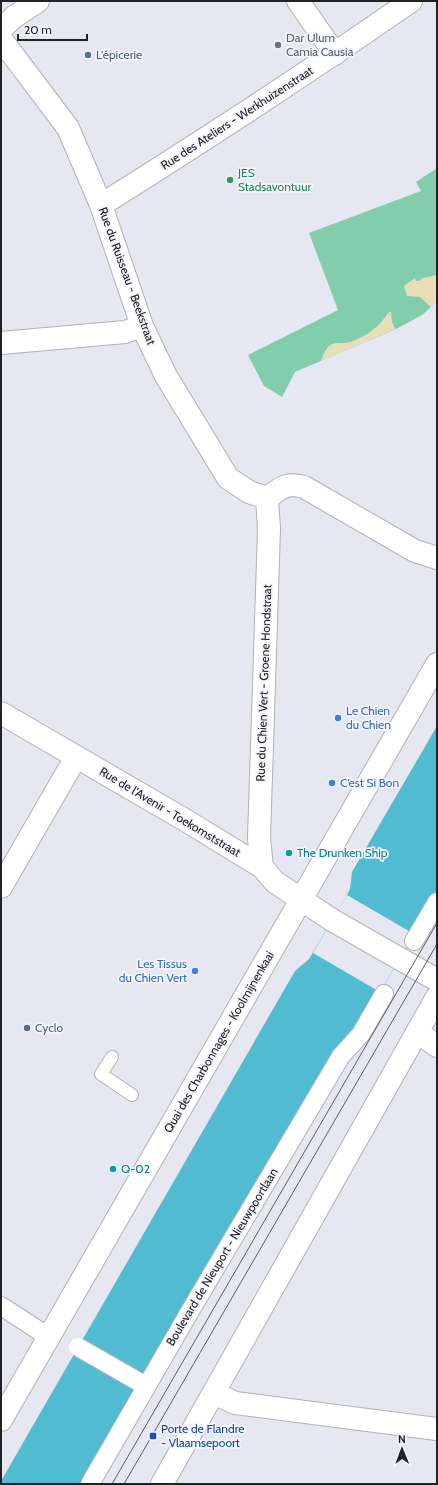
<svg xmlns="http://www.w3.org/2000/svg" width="438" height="1485" font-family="Cabin,sans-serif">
<rect width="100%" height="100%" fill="#e6e7f0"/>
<path fill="#82ceac" d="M437,168V299L431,307L422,315L398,328L295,372L282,397L264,386L248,355L338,310L309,233L421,191L416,182Z"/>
<path fill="#e8dfb9" d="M437,275V299L431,307L420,297L407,296L404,286L415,278L416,281H419L423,278Z
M389,312H391L392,322L395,329L321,361C330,333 339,349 358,339C371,333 381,324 389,312Z"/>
<path fill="#51bcd1" d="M437,726V894L96,1484H1V1481L295,971L309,959L347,895L350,889L352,872Z"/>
<path fill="#e6e7f0" d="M347,895L414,934L380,992L313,953Z"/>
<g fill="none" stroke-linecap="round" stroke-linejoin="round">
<g stroke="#b0b1ba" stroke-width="14">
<path id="service" d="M112,1057L101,1074L132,1095"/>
</g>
<g stroke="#b0b1ba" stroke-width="20">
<path id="pedestrian" d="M414,941L437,902
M1,1306L41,1332
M189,1313L341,1056L361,1034L384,994"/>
</g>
<g stroke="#b0b1ba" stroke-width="24">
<path id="minor" d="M298,1L335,54
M1,29L14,17L38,1
M1,39L68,128L101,205L142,326L166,376L228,478L249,492L267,498
M101,205C206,139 309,72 411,1
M1,343L125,332L142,326
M267,498C282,488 285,482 304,487L415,551L437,558
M1,713L185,820L262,867L275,882L332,920L437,980
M262,867L259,838L269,529L267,498
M1,887L76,757
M417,1032L437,1046
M214,1393L235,1403L437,1429
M1,1420L437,664"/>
</g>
<g stroke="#b0b1ba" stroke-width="24">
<path id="primary" d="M162,1484L437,997"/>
</g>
<use href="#service" stroke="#fff" stroke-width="12"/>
<use href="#pedestrian" stroke="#fff" stroke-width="18"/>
<use href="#minor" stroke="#fff" stroke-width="22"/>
<use href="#primary" stroke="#fff" stroke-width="22"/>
<path stroke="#5c5d62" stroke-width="1" d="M112,1484L437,923
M124,1484L437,944"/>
<g stroke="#b0b1ba" stroke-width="20" stroke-linecap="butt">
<path id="pedestrian-bridge" d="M78,1347L146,1386
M90,1484L189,1313"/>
</g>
<use href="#pedestrian-bridge" stroke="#fff" stroke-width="18"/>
</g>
<circle fill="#6b7280" stroke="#f4f5fe" stroke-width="1.5" cx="278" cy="45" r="4"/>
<g fill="#5c6f8a" stroke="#f4f5fe" stroke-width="1.5">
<circle cx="88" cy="55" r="4"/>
<circle cx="27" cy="1028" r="4"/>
</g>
<circle fill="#2e9e5b" stroke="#f4f5fe" stroke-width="1.5" cx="230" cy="180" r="4"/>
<g fill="#3f7fe0" stroke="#f4f5fe" stroke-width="1.5">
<circle cx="338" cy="718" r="4"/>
<circle cx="332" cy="783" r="4"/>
<circle cx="195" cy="971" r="4"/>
</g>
<g fill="#0f9aa8" stroke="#f4f5fe" stroke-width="1.5">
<circle cx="289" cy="853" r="4"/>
<circle cx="113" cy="1169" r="4"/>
</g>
<rect fill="#1a4fb4" stroke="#f4f5fe" stroke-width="1.5" x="149" y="1432" width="8" height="8" rx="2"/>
<g text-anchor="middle" stroke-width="3.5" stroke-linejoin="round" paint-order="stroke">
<g font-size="12" fill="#5b616d" stroke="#f4f5fe" text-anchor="start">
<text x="286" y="42">Dar Ulum<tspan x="286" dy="14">Camia Causia</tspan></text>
</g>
<g font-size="12" fill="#4e5e75" stroke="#f4f5fe" text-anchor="start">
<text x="96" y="59">L'épicerie</text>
<text x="35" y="1032">Cyclo</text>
</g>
<g font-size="12" fill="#212225" stroke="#f4f5fe">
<text transform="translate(237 118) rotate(-33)" y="4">Rue des Ateliers - Werkhuizenstraat</text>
<text transform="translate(127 276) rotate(70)" y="4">Rue du Ruisseau - Beekstraat</text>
<text transform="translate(264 683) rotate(-88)" y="4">Rue du Chien Vert - Groene Hondstraat</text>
<text transform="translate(170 812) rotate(31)" y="4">Rue de l'Avenir - Toekomststraat</text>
<text transform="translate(219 1042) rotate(-60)" y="4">Quai des Charbonnages - Koolmijnenkaai</text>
<text transform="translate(222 1257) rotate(-59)" y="4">Boulevard de Nieuport - Nieuwpoortlaan</text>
</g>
<g font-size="12" fill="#27864d" stroke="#f4f5fe" text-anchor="start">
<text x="238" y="177">JES<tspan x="238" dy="14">Stadsavontuur</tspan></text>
</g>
<g font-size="12" fill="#366cbe" stroke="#f4f5fe" text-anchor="start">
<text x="346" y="715">Le Chien<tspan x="346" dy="14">du Chien</tspan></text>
<text x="340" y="787">C’est Si Bon</text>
<text x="187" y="968" text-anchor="end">Les Tissus<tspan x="187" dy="14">du Chien Vert</tspan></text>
</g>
<g font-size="12" fill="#0d838f" stroke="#f4f5fe" text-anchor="start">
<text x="297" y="857">The Drunken Ship</text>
<text x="121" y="1173">Q-02</text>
</g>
<g font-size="12" fill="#164399" stroke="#f4f5fe" text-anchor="start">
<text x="161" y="1433">Porte de Flandre<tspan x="161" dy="14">- Vlaamsepoort</tspan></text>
</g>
</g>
<rect width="438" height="1485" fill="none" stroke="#212225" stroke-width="4"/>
<g transform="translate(402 1449) rotate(359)" stroke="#f4f5fe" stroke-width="3" paint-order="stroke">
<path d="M0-3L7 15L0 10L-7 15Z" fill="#212225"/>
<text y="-6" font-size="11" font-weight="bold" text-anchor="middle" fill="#212225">N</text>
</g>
<path d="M18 34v6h69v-6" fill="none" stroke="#212225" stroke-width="2"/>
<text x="24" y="34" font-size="12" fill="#212225" stroke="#f4f5fe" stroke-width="3" paint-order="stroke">20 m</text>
</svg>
